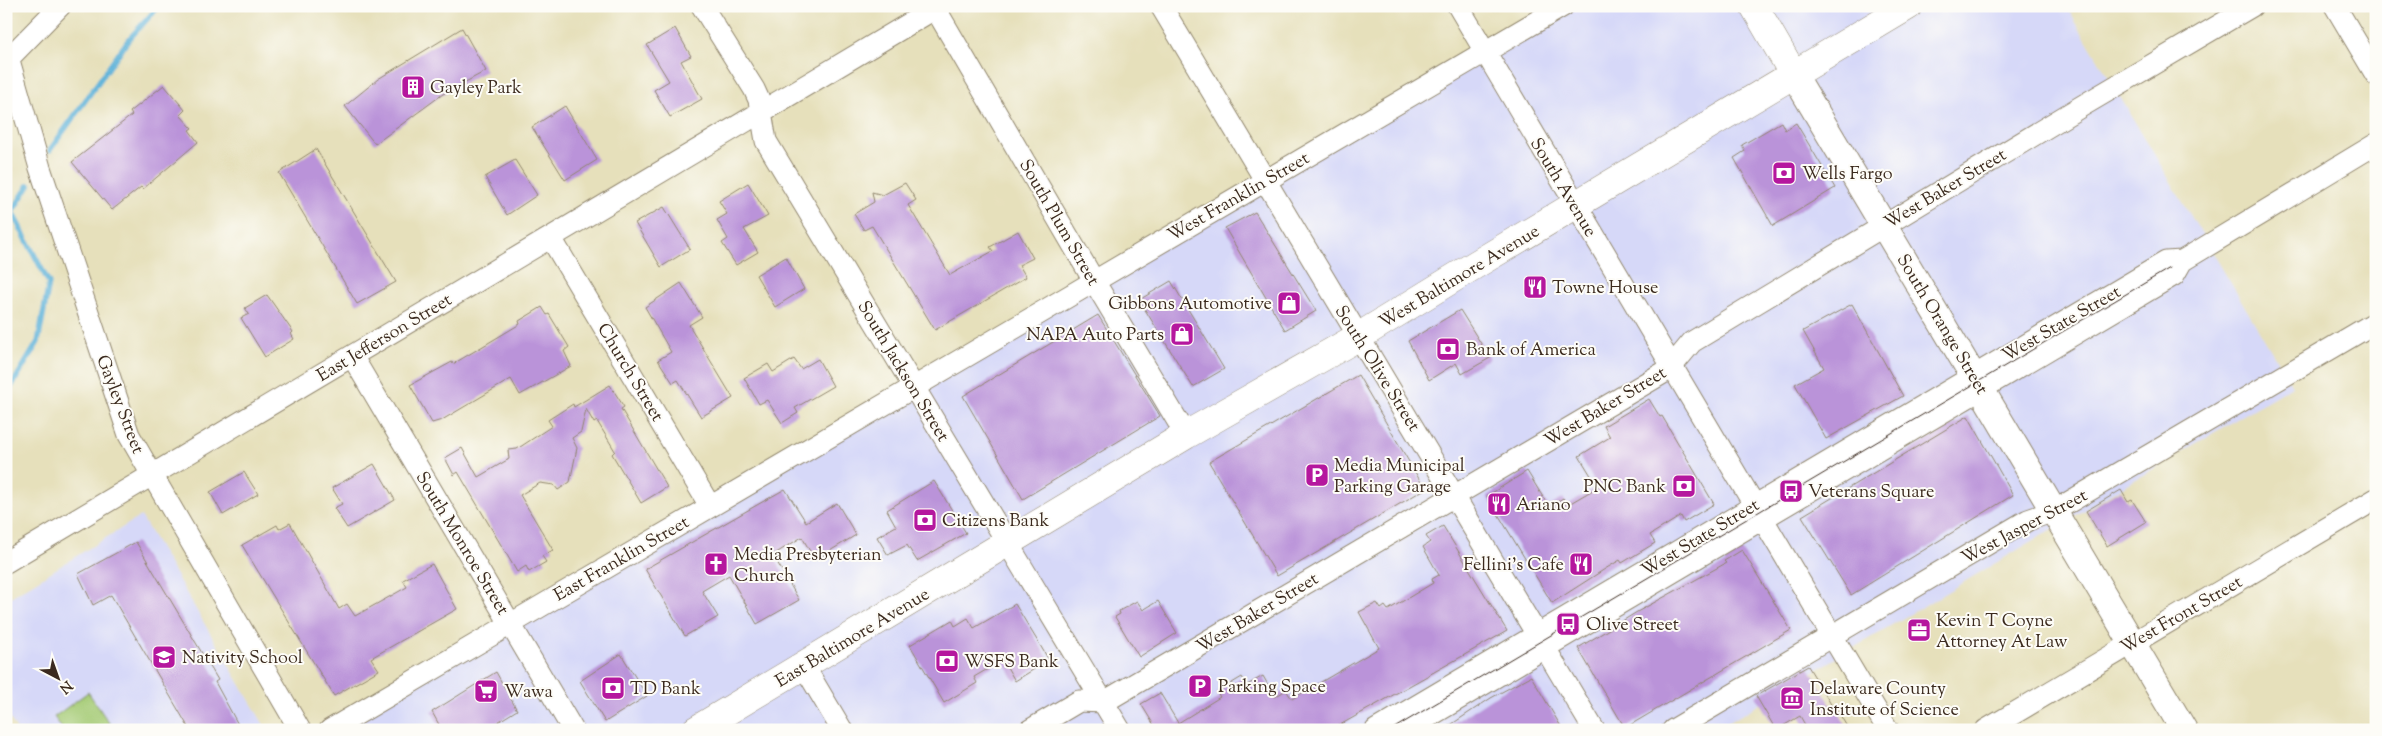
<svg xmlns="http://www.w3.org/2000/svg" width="2382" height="736" font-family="'Sorts Mill Goudy',serif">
<rect width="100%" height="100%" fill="#fdfcf7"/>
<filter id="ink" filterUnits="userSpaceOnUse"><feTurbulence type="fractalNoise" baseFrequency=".02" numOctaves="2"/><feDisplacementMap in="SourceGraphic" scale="10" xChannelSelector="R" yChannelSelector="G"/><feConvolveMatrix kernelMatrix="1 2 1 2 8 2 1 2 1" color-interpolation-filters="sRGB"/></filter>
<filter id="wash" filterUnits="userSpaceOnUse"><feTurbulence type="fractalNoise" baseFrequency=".0096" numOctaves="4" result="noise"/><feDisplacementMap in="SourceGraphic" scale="20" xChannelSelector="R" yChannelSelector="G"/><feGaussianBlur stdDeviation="1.12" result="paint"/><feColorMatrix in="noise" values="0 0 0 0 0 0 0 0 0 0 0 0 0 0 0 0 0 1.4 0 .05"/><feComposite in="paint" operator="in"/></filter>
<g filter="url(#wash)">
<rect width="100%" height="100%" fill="#e6e0bb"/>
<path fill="#d6d8f8" d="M1550,6H2066L2292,386L1716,730H339Z
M141,516L267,730H17L6,711V600Z"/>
<path fill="#a4cb75" stroke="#707a4a" d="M88,692L114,730H63L54,717Z"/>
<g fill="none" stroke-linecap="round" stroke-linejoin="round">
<path stroke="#5cb1d8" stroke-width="5.5" d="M50,150L129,39L159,6
M6,395L38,342L49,283L12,212L29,185"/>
</g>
<g id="blocks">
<path fill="#ba93d9" d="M462,28L486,71L443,94L375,144L345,106L378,79Z
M675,28L691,56L681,61L702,99L670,117L654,90L669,81L647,45Z
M164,85L185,110L180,115L192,128L189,130L198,142L143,189L141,187L112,210L72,162L132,115L130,112Z
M565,106L597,160L565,180L532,127Z
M1781,122L1785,130L1796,123L1835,188L1773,226L1734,158L1745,151L1742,145Z
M316,149L396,282L357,304L279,173Z
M515,160L537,195L507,215L485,177Z
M748,183L768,216L744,229L758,252L736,265L722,243L728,239L717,220L727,214L719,201Z
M905,183L916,200L908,205L950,275L993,251L990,247L1018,231L1033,258L1019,265L1026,277L935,330L872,226L864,230L854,214L874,202L872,192L883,195Z
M664,207L690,249L661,267L635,223Z
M1255,212L1316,311L1285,330L1225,228Z
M786,257L804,289L775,307L756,275Z
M1171,281L1224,369L1193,387L1139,300Z
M681,283L702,317L689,325L733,398L701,417L678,380L673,383L658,360L671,352L645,307Z
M267,295L293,332L291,334L294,339L265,357L241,318L249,314L245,308Z
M1852,304L1903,396L1826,439L1795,384L1824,368L1803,331Z
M542,307L547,315L549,314L569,347L564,351L571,366L520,395L511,379L442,420L432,423L410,385L452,362L453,364L520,324L519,321Z
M1460,310L1490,358L1462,374L1456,363L1429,380L1408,341Z
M1098,315L1160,416L1023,499L963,396Z
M794,359L801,369L818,359L833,386L795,408L798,413L782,423L767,400L759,404L744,378L768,364L773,372Z
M1358,375L1425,489L1277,576L1209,462Z
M610,385L624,407L621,409L667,487L641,503L612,454L615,451L597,421L594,423L586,409L581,432L572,438L577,448L570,482L558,490L554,485L540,483L520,495L553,550L542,556L546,562L529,572L526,566L517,572L458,472L454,475L445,458L462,448L478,477L509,459L508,450L517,449L552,426L548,420L573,404L574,407Z
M1649,399L1660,417L1662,416L1714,504L1684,522L1681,516L1650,535L1655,543L1622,563L1620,560L1605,569L1552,603L1487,496L1527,471L1549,507L1563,498L1567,505L1598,487L1579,456L1610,437L1604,426Z
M1968,416L2013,495L1851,595L1802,516Z
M374,464L395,500L347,528L334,508L342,504L332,488Z
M244,472L258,494L223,515L210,492Z
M934,481L966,533L917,561L907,545L888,555L877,537L896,526L887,510Z
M785,489L806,522L837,503L856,535L815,560L802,537L773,555L799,600L757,624L729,575L702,591L718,617L685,636L645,569Z
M2121,490L2128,502L2132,500L2146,522L2107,546L2086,511Z
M290,523L339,609L347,604L355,616L407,587L403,580L432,564L457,609L371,658L379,670L334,696L242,545L277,525L279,529Z
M1443,526L1507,631L1331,730H1157L1141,704L1160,693L1178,723L1220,697L1217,692L1242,677L1247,685L1263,676L1275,697L1286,690L1292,699L1379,648L1359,612L1377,603L1381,609L1385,606L1388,610L1433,583L1432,579L1439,575L1423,547L1430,542L1426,536Z
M136,542L218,680L215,682L241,730H190L111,595L93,605L78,574Z
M1742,550L1791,630L1625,728L1578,648L1637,612L1726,563L1724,561Z
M1137,601L1143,610L1158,601L1177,633L1139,657L1115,617L1120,614L1119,611Z
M1015,604L1049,660L1015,681L1003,660L974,677L977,683L944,703L910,645L952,620L955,626L968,618L974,628Z
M621,654L647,696L605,722L580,681Z
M1808,666L1835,711L1837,710L1849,730H1808L1800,716L1776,730L1756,696Z
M496,672L517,710L485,730H442L432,712Z
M1531,676L1563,730H1443L1491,698Z"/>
</g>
</g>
<g filter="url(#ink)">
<use href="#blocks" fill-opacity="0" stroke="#90856c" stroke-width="1"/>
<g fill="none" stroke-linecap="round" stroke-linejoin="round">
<g stroke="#90856c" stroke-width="23">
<path id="minor" d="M702,6L754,89L759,100L766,141L1120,730
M1161,6L1594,730
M1458,6L1888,730
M2335,6L2376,75
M935,8L1094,281L1186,435
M6,50L40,168L129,435L300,730
M9,58L60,6
M551,238L710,506
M352,356L573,730
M6,562L939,6
M804,666L842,730
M330,730L1563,6
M1030,730L1079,701L1104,702L1663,373L1672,366L1692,342L2082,106L2252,6
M1376,730L2166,262L2182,261L2376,144
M1406,730L2174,275L2182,261
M1673,730L2028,520L2054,511L2376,322
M1986,730L2376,499"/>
</g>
<g stroke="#90856c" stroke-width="28">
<path id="tertiary" d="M1794,75L2184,730"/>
</g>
<g stroke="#90856c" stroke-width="29">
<path id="secondary" d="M1754,6L1794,75"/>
</g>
<g stroke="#90856c" stroke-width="29">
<path id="primary" d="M696,730L1186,435L1358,337L1475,265L1908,6"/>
</g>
<use href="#minor" stroke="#fff" stroke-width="21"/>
<use href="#tertiary" stroke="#fff" stroke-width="26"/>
<use href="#secondary" stroke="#fff" stroke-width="28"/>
<use href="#primary" stroke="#fff" stroke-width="28"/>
<path stroke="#3b2a1e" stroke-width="1" d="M1391,730L2170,268"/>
</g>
</g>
<defs>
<g id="building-square" transform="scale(1.25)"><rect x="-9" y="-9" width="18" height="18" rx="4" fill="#b5179e" stroke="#fdfcf7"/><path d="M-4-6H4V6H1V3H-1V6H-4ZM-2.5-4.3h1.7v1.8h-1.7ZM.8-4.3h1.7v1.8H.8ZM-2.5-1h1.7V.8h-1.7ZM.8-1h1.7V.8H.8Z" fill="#fff"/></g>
<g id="bank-square" transform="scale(1.25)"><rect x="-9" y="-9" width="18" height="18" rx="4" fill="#b5179e" stroke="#fdfcf7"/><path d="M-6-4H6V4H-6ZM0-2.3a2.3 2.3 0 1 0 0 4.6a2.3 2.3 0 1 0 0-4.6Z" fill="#fff"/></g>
<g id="restaurant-square" transform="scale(1.25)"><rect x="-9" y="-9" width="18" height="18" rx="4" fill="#b5179e" stroke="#fdfcf7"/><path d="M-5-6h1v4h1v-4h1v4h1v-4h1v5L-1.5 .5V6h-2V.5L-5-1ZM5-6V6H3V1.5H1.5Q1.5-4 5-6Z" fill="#fff"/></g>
<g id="shop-square" transform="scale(1.25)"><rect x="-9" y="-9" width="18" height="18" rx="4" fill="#b5179e" stroke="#fdfcf7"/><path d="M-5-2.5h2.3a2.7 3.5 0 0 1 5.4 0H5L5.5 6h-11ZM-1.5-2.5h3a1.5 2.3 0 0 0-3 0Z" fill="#fff"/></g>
<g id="parking-square" transform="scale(1.25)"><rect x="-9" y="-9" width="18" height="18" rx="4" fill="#b5179e" stroke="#fdfcf7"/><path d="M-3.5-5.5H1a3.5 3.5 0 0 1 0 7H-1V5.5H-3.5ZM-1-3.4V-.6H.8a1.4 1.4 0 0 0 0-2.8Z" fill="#fff"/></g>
<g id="bus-square" transform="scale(1.25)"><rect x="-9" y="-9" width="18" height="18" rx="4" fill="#b5179e" stroke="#fdfcf7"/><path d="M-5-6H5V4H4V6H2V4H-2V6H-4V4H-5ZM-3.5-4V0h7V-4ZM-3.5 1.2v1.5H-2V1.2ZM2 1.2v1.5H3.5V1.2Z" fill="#fff"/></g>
<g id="church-square" transform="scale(1.25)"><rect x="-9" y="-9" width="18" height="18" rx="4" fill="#b5179e" stroke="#fdfcf7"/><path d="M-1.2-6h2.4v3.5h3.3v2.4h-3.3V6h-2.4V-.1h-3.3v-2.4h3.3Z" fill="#fff"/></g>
<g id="office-square" transform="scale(1.25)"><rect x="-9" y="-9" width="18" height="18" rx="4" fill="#b5179e" stroke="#fdfcf7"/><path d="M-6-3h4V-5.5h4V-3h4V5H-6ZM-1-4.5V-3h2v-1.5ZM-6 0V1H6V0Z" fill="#fff"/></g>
<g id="school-square" transform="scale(1.25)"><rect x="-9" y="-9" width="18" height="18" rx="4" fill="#b5179e" stroke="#fdfcf7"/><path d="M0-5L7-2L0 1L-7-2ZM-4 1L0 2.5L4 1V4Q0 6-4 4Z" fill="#fff"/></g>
<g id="supermarket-square" transform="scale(1.25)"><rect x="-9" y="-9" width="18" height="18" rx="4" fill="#b5179e" stroke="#fdfcf7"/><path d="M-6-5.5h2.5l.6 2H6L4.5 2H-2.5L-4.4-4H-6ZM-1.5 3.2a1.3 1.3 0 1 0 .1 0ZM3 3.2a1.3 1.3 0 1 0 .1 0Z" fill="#fff"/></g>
<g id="museum-square" transform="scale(1.25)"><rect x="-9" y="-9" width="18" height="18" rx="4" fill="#b5179e" stroke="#fdfcf7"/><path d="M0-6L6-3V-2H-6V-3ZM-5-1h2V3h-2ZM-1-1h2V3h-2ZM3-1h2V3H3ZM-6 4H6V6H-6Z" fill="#fff"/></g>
</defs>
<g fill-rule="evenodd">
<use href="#building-square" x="413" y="87"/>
<use href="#bank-square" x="1784" y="173"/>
<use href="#restaurant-square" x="1535" y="287"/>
<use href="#shop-square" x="1289" y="303"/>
<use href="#shop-square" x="1182" y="334"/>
<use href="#bank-square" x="1448" y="349"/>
<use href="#parking-square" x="1317" y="475"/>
<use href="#bank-square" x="1684" y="486"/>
<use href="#bus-square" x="1791" y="491"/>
<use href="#restaurant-square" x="1499" y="504"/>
<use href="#bank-square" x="925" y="520"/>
<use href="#church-square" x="716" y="564"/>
<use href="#restaurant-square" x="1581" y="564"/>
<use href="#bus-square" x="1568" y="624"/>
<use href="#office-square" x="1919" y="630"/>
<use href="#school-square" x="164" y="657"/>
<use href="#bank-square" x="947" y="661"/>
<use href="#parking-square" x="1200" y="686"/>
<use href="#bank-square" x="613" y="688"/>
<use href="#supermarket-square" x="486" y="691"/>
<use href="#museum-square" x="1792" y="698"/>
</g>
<g text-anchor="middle" stroke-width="4" stroke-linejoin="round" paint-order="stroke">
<g font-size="18" fill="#3b2a1e" stroke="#fdfcf7" text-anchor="start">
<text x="430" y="93">Gayley Park</text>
<text x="1802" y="179">Wells Fargo</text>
<text x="1552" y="293">Towne House</text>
<text x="1272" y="309" text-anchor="end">Gibbons Automotive</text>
<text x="1164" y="340" text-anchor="end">NAPA Auto Parts</text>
<text x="1466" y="355">Bank of America</text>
<text x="1334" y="471">Media Municipal<tspan x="1334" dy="21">Parking Garage</tspan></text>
<text x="1666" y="492" text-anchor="end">PNC Bank</text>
<text x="1808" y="497">Veterans Square</text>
<text x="1516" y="510">Ariano</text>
<text x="942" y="526">Citizens Bank</text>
<text x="734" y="560">Media Presbyterian<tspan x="734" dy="21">Church</tspan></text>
<text x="1564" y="570" text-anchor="end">Fellini's Cafe</text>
<text x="1936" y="626">Kevin T Coyne<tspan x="1936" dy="21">Attorney At Law</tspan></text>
<text x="1586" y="630">Olive Street</text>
<text x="182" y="663">Nativity School</text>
<text x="964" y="667">WSFS Bank</text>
<text x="1218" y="692">Parking Space</text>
<text x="630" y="694">TD Bank</text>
<text x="1810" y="694">Delaware County<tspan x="1810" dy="21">Institute of Science</tspan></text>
<text x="504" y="697">Wawa</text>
</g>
<g font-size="18" fill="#3b2a1e" stroke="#fdfcf7">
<text transform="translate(1564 187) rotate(59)" y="6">South Avenue</text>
<text transform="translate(1945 188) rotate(-31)" y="6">West Baker Street</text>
<text transform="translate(1238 196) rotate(-30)" y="6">West Franklin Street</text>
<text transform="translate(1060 222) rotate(60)" y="6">South Plum Street</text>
<text transform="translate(1459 276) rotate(-31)" y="6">West Baltimore Avenue</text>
<text transform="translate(2061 323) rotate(-30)" y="6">West State Street</text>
<text transform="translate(1943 324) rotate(59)" y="6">South Orange Street</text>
<text transform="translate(384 337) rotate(-31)" y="6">East Jefferson Street</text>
<text transform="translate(1378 368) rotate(58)" y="6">South Olive Street</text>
<text transform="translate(904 371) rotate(59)" y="6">South Jackson Street</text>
<text transform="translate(631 372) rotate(59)" y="6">Church Street</text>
<text transform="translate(121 404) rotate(69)" y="6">Gayley Street</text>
<text transform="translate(1605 406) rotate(-31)" y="6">West Baker Street</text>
<text transform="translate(2024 526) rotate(-28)" y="6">West Jasper Street</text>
<text transform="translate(1700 537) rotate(-31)" y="6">West State Street</text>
<text transform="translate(463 543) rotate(59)" y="6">South Monroe Street</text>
<text transform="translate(621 558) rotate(-30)" y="6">East Franklin Street</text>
<text transform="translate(1257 612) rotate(-31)" y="6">West Baker Street</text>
<text transform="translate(2181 614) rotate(-30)" y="6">West Front Street</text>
<text transform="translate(852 637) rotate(-31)" y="6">East Baltimore Avenue</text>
</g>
</g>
<rect width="2382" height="736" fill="none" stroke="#fdfcf7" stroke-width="25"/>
<g transform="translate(58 678) rotate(139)" stroke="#fdfcf7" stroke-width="4" paint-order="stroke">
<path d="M0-4L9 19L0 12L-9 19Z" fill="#3b2a1e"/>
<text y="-8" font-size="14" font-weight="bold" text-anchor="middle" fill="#3b2a1e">N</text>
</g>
</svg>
